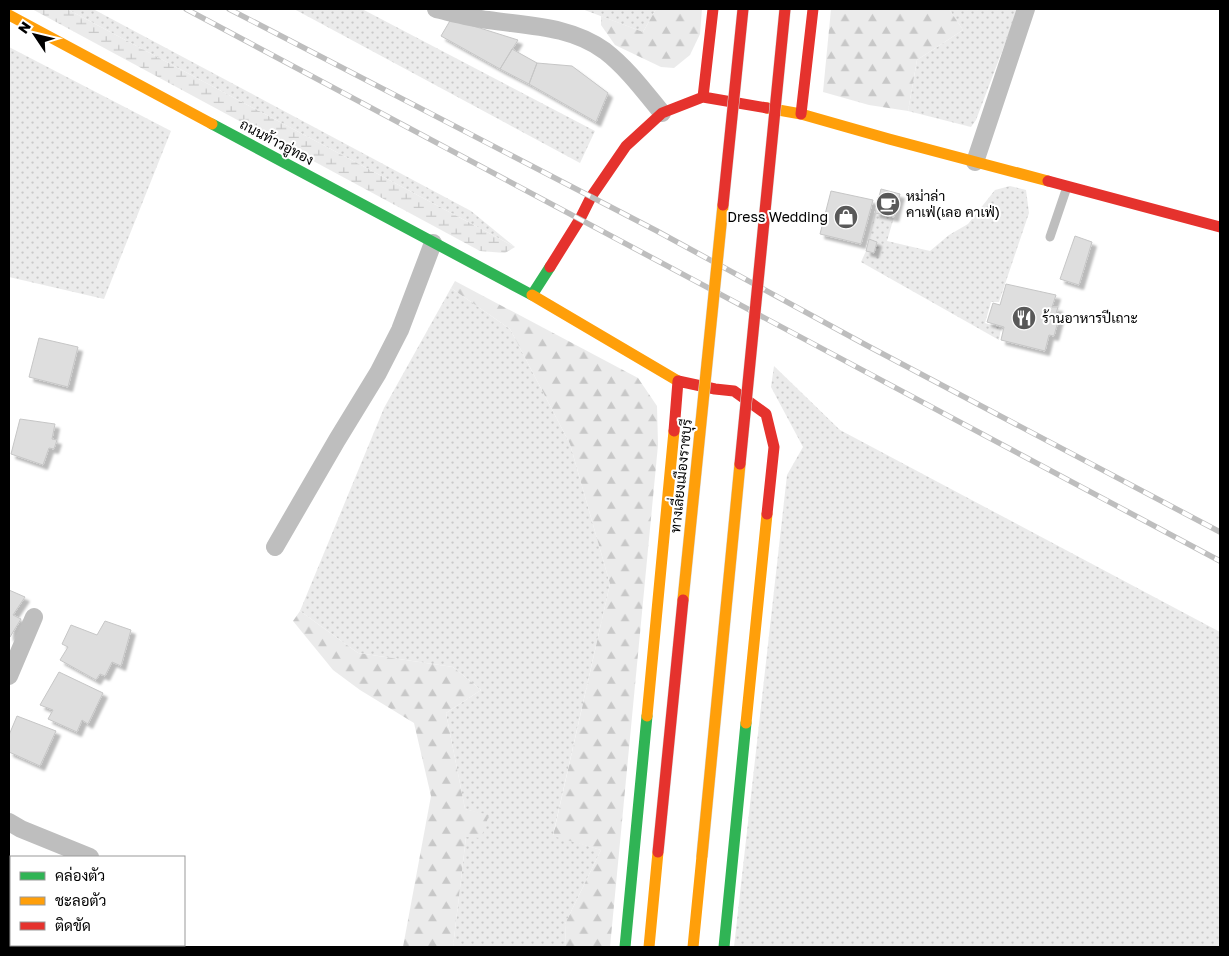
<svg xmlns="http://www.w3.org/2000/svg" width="1229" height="956" font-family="'Golos Text',Sarabun,sans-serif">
<defs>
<pattern id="grass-dots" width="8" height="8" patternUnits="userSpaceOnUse" patternTransform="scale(1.25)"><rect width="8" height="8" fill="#ebebeb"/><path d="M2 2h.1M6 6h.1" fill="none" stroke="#c8c8c8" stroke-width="1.8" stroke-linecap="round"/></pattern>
<pattern id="forest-firs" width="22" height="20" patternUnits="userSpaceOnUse" patternTransform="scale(1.25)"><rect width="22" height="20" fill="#ebebeb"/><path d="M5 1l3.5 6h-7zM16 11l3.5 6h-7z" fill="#c8c8c8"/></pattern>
<pattern id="wetland-marsh" width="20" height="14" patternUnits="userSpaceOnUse" patternTransform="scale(1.25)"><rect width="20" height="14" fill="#ebebeb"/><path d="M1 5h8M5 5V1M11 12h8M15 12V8" fill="none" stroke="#c8c8c8"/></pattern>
<filter id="shadow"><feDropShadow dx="4.5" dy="4.5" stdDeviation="1" flood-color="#0004"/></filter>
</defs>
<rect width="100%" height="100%" fill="#fff"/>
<path fill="url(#grass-dots)" d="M67,9H93L471,211L515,247Z
M294,9H362L595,131L580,163Z
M582,9H656L643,32Z
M949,9H1018L976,120L971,127L908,111L917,60L963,30Z
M9,47L171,131L104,299L9,277Z
M1010,186L1026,190L1029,213L999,302H991L985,323L1001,328L999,340L861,262L866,251L875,213L894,217L887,241L930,251L949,235L968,224L995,190Z
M451,288L510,329L570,444L610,584L553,835L601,850L565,924L566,947H453L466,837L488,816L465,809L446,713L481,690L453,667L358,653L300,611L384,408Z
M774,366L840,430L1220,632V947H734L787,475L803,447L771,387Z"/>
<path fill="url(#forest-firs)" d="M656,9H702L700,34L690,55L674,68L661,67L615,45L601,25V16L643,32Z
M831,9H949L963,30L917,60L908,111L869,105L823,92Z
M455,281L638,378L657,406L658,445L610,947H566L565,924L601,850L553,836L610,584L570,444L510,329L451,288Z
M300,611L358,653L453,667L481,690L446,713L465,809L489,815L481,838L466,837L453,947H403L431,796L414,723L360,690L333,670L293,621Z"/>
<path fill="url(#wetland-marsh)" d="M32,9H67L515,247L505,253L480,251Z"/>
<path fill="#dedede" stroke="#c6c6c6" filter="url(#shadow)" d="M451,19L518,40L500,69L441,36Z
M512,49L537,63L529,84L500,69Z
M537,63L572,66L608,93L596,122L529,84Z
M881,189L900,194L894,217L875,213Z
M831,191L873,200L861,244L820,234Z
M1075,236L1092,242L1079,285L1060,279Z
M869,239L877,242L874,253L866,251Z
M1006,284L1056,295L1052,307H1058L1056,314H1060L1054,336L1049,335L1045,351L1001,340L1004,327L987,322L993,303L1000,305Z
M39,338L78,347L68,387L29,377Z
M20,419L55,424L52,439L57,440L54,449L49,448L43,465L11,454Z
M9,590L25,597L13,615L21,619L10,637L9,636Z
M105,621L131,630L121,666L112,662L105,676L100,674L96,680L60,660L68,647L62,644L71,625L97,635Z
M59,672L103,693L88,724L82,720L77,732L48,719L53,710L40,705Z
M17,716L56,731L40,766L9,752V735Z"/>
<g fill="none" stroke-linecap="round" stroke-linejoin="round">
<path stroke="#bebebe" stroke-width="9" d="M1050,237L1067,187"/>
<path stroke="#bebebe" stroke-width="18" d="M436,9C453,13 471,18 488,20C529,26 571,26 605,51C627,68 644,91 662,113
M975,162L1026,9
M275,547L337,440L378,373L400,330L433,243
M9,676L34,617
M9,822L21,829L90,857"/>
<path stroke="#30b455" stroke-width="11" d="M212,124L532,295L550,267
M625,947L647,716
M724,947L746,723"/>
<path stroke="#ff9f0a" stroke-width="11" d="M9,15L212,124
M767,108L801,114L889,139L1048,181
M532,295L678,381
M647,716L674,431
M746,723L767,514
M649,947L658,852
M693,947L702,856"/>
<path stroke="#e5322d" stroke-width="11" d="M703,97L713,9
M801,114L813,9
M1048,181L1220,227
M550,267L580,219L591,197L626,146L662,113L703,97L767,108
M674,431L678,381L715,389L734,391L766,414L774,447L767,514"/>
<g stroke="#bebebe" stroke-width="5.5">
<path id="rail" d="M186,9L1220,561
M229,9L657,231L866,345L1220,532"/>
</g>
<use href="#rail" stroke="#fff" stroke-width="4" stroke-dasharray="11" stroke-linecap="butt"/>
<g stroke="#dbdbdb" stroke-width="12" stroke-linecap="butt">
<path id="slow-bridge" d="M683,600L723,205
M702,856L740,464"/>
</g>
<g stroke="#dbdbdb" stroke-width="12" stroke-linecap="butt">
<path id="jam-bridge" d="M723,205L743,9
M740,464L785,9
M658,852L683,600"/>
</g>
<use href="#slow-bridge" stroke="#ff9f0a" stroke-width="11"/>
<use href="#jam-bridge" stroke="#e5322d" stroke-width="11"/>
</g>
<defs>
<g id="cafe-disc" transform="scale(1.25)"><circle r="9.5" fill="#595959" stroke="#fff"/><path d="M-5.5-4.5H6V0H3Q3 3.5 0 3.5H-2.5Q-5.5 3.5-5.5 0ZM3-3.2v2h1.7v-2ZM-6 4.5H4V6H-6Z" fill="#fff"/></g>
<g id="shop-disc" transform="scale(1.25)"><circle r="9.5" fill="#595959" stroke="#fff"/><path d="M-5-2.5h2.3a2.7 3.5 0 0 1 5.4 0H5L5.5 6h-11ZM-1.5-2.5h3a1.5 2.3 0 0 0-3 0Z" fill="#fff"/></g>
<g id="restaurant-disc" transform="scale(1.25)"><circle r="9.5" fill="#595959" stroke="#fff"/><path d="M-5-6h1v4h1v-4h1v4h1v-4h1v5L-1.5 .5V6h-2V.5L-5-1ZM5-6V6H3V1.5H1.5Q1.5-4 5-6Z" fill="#fff"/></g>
</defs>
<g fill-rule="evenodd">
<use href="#cafe-disc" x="888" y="204"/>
<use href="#shop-disc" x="846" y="217"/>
<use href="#restaurant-disc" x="1024" y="318"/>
</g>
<g text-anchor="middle" stroke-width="4" stroke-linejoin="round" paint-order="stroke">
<g font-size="14" fill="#000" stroke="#fff">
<text transform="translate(277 142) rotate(28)" y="5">ถนนท้าวอู่ทอง</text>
<text transform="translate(681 476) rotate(-84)" y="5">ทางเลี่ยงเมืองราชบุรี</text>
</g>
<g font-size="14" fill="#000" stroke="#fff" text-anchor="start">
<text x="906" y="201">หม่าล่า<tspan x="906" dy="16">คาเฟ่(เลอ คาเฟ่)</tspan></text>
<text x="828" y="222" text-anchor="end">Dress Wedding</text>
<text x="1042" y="323">ร้านอาหารปีเถาะ</text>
</g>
</g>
<rect width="1229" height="956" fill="none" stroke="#000000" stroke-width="20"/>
<rect x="10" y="856" width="175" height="90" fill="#ffffff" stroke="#999999"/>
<rect x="20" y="872" width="25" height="8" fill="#30b455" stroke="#999999"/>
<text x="55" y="881" font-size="15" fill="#000000">คล่องตัว</text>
<rect x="20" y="897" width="25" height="8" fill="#ff9f0a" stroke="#999999"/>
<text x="55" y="906" font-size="15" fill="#000000">ชะลอตัว</text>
<rect x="20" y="922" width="25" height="8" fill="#e5322d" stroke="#999999"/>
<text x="55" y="931" font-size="15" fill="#000000">ติดขัด</text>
<g transform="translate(35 35) rotate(305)" stroke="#ffffff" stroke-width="4" paint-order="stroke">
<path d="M0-4L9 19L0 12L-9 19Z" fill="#000000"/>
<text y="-8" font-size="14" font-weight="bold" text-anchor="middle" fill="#000000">N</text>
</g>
</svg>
